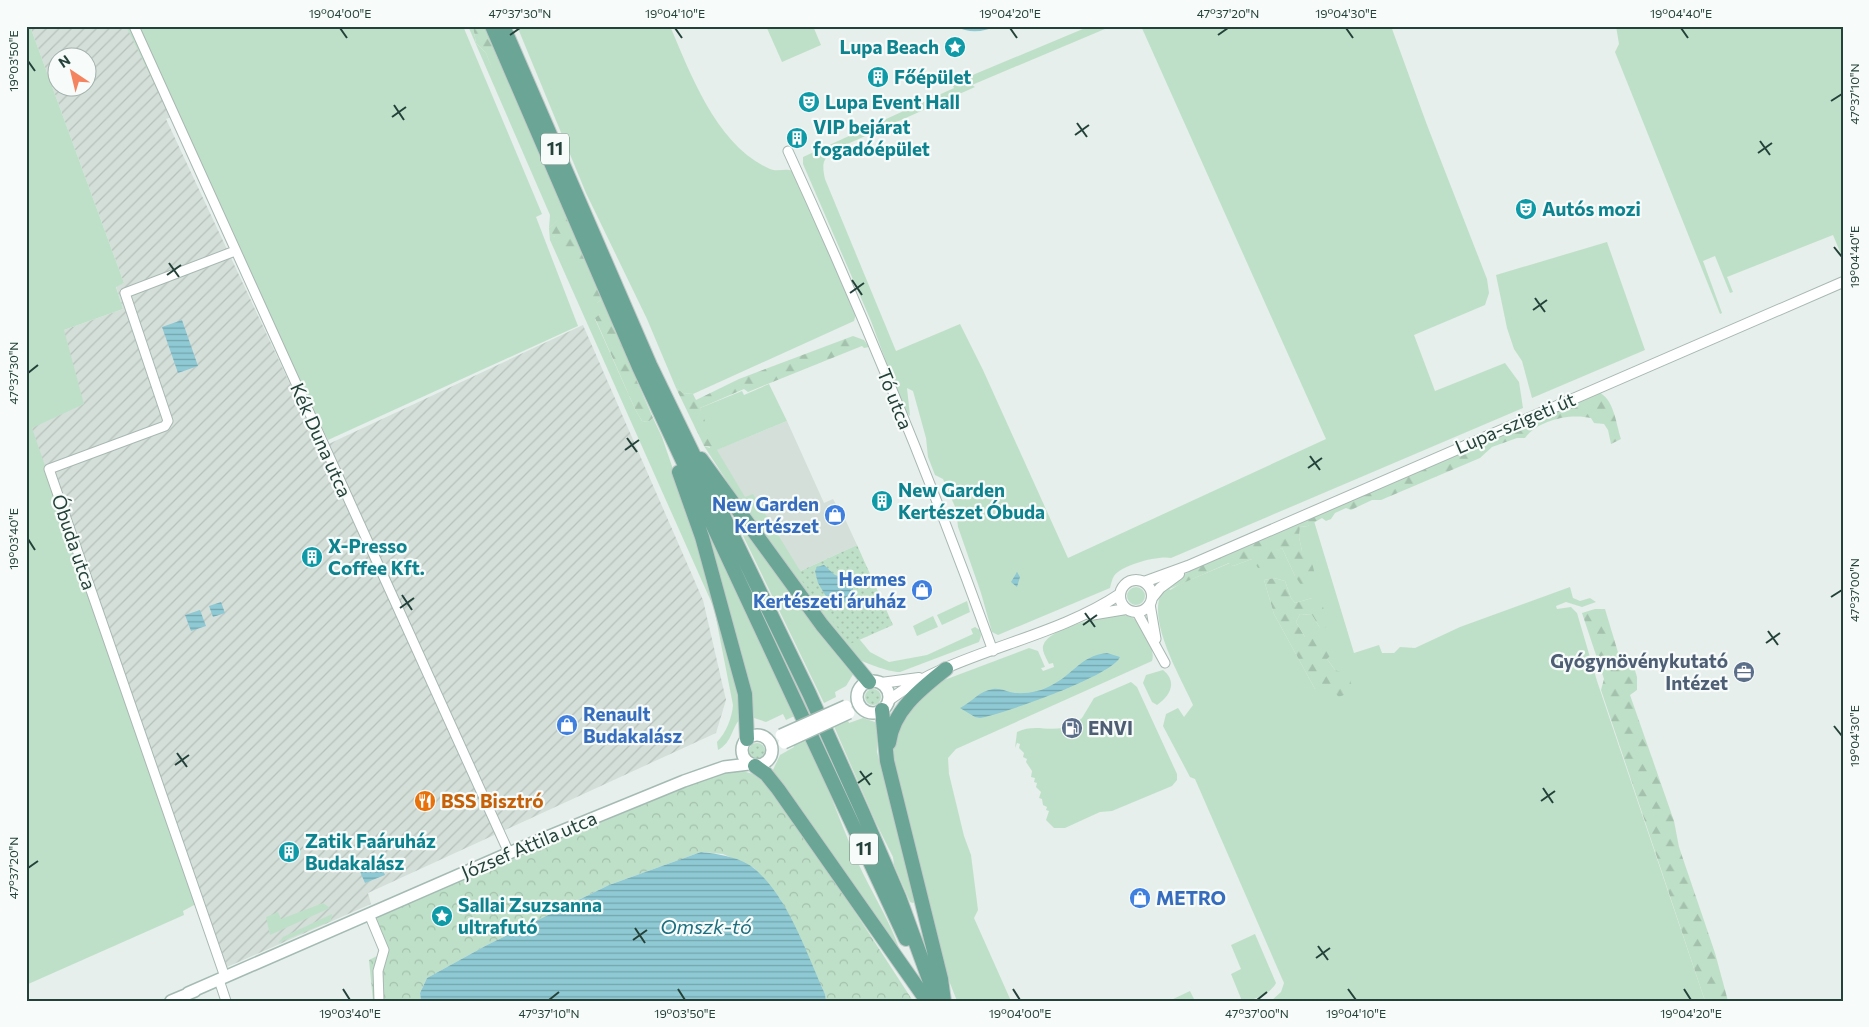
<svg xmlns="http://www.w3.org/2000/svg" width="1869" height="1027" font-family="Commissioner,sans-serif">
<defs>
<pattern id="industrial-furrows" width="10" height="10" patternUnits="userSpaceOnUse" patternTransform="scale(1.25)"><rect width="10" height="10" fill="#d4dfda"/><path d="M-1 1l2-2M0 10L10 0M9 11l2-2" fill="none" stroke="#b6c1bc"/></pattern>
<pattern id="forest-firs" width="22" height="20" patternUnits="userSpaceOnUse" patternTransform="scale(1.25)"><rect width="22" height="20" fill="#bfe0c8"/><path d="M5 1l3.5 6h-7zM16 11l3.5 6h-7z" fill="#a4c1ad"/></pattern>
<pattern id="park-crowns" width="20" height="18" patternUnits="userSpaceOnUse" patternTransform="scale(1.25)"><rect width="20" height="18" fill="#bfe0c8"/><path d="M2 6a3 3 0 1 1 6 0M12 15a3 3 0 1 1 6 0" fill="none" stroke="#a4c1ad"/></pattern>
<pattern id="garden-dots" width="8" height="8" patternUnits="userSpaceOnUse" patternTransform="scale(1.25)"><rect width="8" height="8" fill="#bfe0c8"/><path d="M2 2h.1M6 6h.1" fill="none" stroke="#a4c1ad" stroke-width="1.8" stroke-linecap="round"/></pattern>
<pattern id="water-rules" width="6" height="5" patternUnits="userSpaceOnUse" patternTransform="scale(1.25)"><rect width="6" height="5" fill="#8ec9d4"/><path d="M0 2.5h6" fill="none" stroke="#74a5ad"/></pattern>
</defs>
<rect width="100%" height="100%" fill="#e6efeb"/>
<path fill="#d4dfda" d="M787,421L824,503L833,499L837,506H839L857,545L796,573L711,452Z"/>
<path fill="url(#industrial-furrows)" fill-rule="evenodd" d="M30,26H374L166,119L320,448L583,325L703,600L726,700L716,733L368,893L371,904L227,967L159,776L29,427L64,330L123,309L116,286L124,283ZM58,58H88V88H58Z"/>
<path fill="#bfe0c8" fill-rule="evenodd" d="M26,26H30L124,283L116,287L123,309L64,330L84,404L32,428L152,775L155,790L196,904L183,911L184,915L26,985Z
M126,26H463L542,214L536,217L578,326L328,440Z
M468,26H473L476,43L486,53L492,68L494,46L600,292L597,303L602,299L608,314H600L595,319L635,409L642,421L648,422L653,418L662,437L710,577L732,664L742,717C731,727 733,742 718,750L717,742C726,733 732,718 733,705L714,608L550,240L553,236L584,258L564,216L549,228L550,215Z
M517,26H670C691,75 717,146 770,169C777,172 786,168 792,171L856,314L854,321L693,394L683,393L676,388L647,319L586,193Z
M766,26H813L821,45L782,62Z
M1090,26H1112L972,85L975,87L834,150C822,159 822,165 825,179L896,351L960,324L983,370L1068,558L1326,439L1141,26H1391L1427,125L1487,279L1489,293L1485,305L1414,335L1435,391L1505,363L1519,382L1523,408L1171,558C1159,555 1121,565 1114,576C1112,579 1111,584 1110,588L998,635L992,632L981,593L958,527L956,509L943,479L935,475L928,457L926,438L913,391L907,388L910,416L904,410L871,321L803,164V157L954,88L953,86L975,74Z
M1616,26H1843V259L1833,235L1727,277L1733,292L1730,293L1715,256L1703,261L1722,313L1720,314L1615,52L1619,44Z
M1607,242L1645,350L1532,398L1522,361L1514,349L1507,328L1496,275Z
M769,384L787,421L717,450L745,497L753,494L799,569L814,584L870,652L889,662L927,655L973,634L971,629L975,627L980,630L981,636L979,642L900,672C892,673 861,662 854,657L747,512L704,446L710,448L700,408L742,391L744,395Z
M732,513L857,668L846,686L835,692L836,697L824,703Z
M1314,521L1354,653L1379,645L1382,653H1394L1400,647L1415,648L1460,627L1570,587L1573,598L1580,601L1590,598L1596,602L1582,607L1566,602L1556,606L1557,609L1571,607L1577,613L1597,681L1705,1001H1271L1281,992L1284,983L1195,779L1190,777L1163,726L1166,714L1178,708L1184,717L1193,705C1181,677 1140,611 1167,585L1170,590L1180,584L1230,563L1233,566L1282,548L1295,576L1302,551L1299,537L1300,527L1308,526ZM1274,578L1285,581L1291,598L1295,603L1312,598L1320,628L1312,615L1300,614L1296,622L1305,637L1327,647V659L1335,670L1315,689L1274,614L1264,580Z
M710,535L801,713L786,720L783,714L766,722L751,717L709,537Z
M1127 596a9 9 0 1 1 18 0a9 9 0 1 1-18 0Z
M967,601L970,612L942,625L937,615Z
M1122,614C1126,616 1130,616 1133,618C1144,625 1156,650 1152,661L956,749L948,758L949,774L964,836L971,855L978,910L974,918L1011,1001H957L944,968L891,756L893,738L902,717L939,682L1029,648L1038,651L1045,667L1041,668L1043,671L1054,667L1053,663L1049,664C1047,659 1042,652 1043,646C1048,627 1105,616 1122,614Z
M933,616L938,627L917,636L913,626Z
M1163,670C1178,682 1170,696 1157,705L1152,702L1143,683L1146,675Z
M1131,682L1137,687L1177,774V780L1172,786L1112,811L1100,812L1065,828H1054L1046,820L1049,811L1046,810L1047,807L1043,805L1042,799L1039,798L1041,792L1036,787L1037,783L1034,782L1035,778L1031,777L1032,771L1026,762L1027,759L1023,757L1024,753L1019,748L1020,744L1017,743L1015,748L1017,732C1034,724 1045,731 1063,728L1068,732L1077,728L1078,721L1082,718L1094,698Z
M847,718L849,723L863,718L878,723L877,752L916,901L913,903L910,902L894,865L893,857L876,823L833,724Z
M805,738C826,779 840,823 859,865C872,893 889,919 899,948L772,772L780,755L794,747L792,743Z
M323,903L330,908L270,935L266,917L278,912L281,919Z
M332,914L331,921L278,943L283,937Z
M1255,934L1276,983C1271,993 1254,1001 1242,1001L1231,974L1241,969L1231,945Z
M1190,991L1195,1001H1169Z"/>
<path fill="url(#forest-firs)" d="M473,26H486L499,63L492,69L486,53L476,43Z
M564,215L568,219L584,258L583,265C562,262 561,255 554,236L550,241L549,228Z
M597,289L602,299L597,303L588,302L585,293Z
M600,314H608L653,418L648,422L642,421L635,409L595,318Z
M853,336L864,340L869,347L864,348L862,346L748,392L744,389L700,408L715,447L704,446L676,388L683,393L693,394L696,400L739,379Z
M1598,392C1614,398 1616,424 1621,439L1611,444L1608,430L1604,424L1594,423L1591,418C1570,413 1538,420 1525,438H1517L1492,447L1480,458L1381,500H1372L1351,510L1346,508L1335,513L1331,519L1326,521L1322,518L1308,526L1300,527L1299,537L1302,551C1315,559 1315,576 1316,590L1309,586L1303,588L1295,576L1282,548L1276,551L1280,560L1276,565L1258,568L1252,559L1233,566L1229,563L1165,591L1174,580L1213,559Z
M1274,578L1285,581L1291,598L1295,603L1312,598L1321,600L1328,624L1325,628H1320L1312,615L1300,614L1296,622L1305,637L1318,632L1325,639L1327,647H1332L1335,651L1327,659L1335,670L1349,675L1353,691L1339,697L1328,686L1315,689L1274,614L1264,580Z
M1595,609H1605L1623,669L1634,667L1637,677V690L1630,695L1674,821L1679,847L1715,953L1728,1001H1705L1601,690L1604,679L1582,613Z"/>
<path fill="url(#park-crowns)" d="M736,769L753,774L767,782L792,815L913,1001H826L825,994L780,899L754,868L723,854L701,852L609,885L487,945L427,978L420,993L421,1001H373L369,960L381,954L368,920L714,775Z"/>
<path fill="url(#garden-dots)" d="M857,545L893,625L850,644L796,573Z
M865 697a8 8 0 1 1 16 0a8 8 0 1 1-16 0Z
M749 751a8 8 0 1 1 16 0a8 8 0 1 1-16 0Z"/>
<path fill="url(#water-rules)" d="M955,26H998C982,32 970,34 955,26Z
M182,320L198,366L178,373L162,327Z
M824,565L835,575L847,579L853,587L852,597L840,605L830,603L818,583L815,571L817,567Z
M1017,572L1020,577L1017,587L1011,582Z
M221,602L225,613L213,617L209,606Z
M200,610L206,626L191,631L185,615Z
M1107,653L1120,657C1112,676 1003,714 980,718L975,717L960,708C972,702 979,691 993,689C1001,688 1007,692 1015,693C1028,694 1042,691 1052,685C1074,674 1080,656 1107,653Z
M701,852C718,854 742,857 756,870C790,901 806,953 825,994L826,1001H421L420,993L427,978L487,945L609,885Z
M378,858L385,875L365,883L358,867Z"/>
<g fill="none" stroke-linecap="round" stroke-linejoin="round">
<g stroke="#a8b8b2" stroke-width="11">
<path id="minor" d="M134,26L509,853
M788,151C863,314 932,482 993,651
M1150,604L1156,639
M1137,612L1165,663
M369,914L384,950L378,971L379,1001
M225,977L49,469L165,426L168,421L125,293L235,251
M219,980L226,1001"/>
</g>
<g stroke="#a8b8b2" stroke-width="12">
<path id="tertiary" d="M1120 596a16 16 0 1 1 32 0a16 16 0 1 1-32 0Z
M1144,582L1188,566L1843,282
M1152,598L1160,588L1179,574
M1090,615L1126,609
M881,683L919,678
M889,700C956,650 1050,641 1120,594"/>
</g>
<g stroke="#a4bbb3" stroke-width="14">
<path id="secondary" d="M857 697a16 16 0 1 1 32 0a16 16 0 1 1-32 0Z
M742 750a15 15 0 1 1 30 0a15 15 0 1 1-30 0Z
M188,993L530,844L684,781L724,767L749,764
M171,1001L195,991"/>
</g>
<g stroke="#c2cac8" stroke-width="16">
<path id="primary" d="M492,26L639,367L906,939
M503,26L650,365L809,693L863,813L899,897L937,1001
M701,459L822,625L869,682
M679,472L702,537L745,694L747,739
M882,710L887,761L941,979L944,1001
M889,743C893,710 921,689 946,669
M755,766L766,774L778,789L927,1001"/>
</g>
<use href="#minor" stroke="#fff" stroke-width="9"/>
<use href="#tertiary" stroke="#fff" stroke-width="10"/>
<use href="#secondary" stroke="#fff" stroke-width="11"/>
<use href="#primary" stroke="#6aa596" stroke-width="14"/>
<g stroke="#a4bbb3" stroke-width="14" stroke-linecap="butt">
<path id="secondary-bridge" d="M781,735L846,706
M784,743L849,713"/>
</g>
<use href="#secondary-bridge" stroke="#fff" stroke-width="11"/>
</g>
<path fill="none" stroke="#24423a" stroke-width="2" d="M340,28L347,38M675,28L682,38M1010,28L1017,38M1346,28L1353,38M1681,28L1688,38M510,35L520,28M1218,35L1228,28M28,61L35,71M1831,101L1842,94M394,105L404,120M392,117L406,107M1077,123L1087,137M1075,135L1089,125M1760,141L1770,155M1758,153L1772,143M1834,247L1842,257M169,263L179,277M167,275L181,265M852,280L862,295M850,293L864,283M1535,298L1545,312M1533,310L1547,300M28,373L38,365M627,438L637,452M625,450L639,440M1310,456L1320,470M1308,468L1322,458M28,539L35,550M402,595L412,610M1831,597L1842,590M400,608L414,598M1085,613L1095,627M1083,625L1097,615M1768,631L1778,645M1766,643L1780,633M1834,726L1842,736M177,753L187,767M175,765L189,755M860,771L870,785M858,783L872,773M1543,788L1553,803M1541,801L1555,791M28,868L38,861M635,928L645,943M633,940L647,930M1318,946L1328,960M1316,958L1330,948M343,989L350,1000M678,989L685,1000M1013,989L1020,1000M1348,989L1356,1000M1684,989L1691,1000M549,1000L559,992M1257,1000L1267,992"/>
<defs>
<g id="sight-disc" transform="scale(1.125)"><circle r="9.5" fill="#0f9aa8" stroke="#f7fbf9"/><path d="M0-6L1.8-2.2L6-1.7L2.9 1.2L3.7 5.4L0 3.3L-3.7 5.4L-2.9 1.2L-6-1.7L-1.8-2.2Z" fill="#fff"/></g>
<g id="building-disc" transform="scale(1.125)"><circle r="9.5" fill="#0f9aa8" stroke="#f7fbf9"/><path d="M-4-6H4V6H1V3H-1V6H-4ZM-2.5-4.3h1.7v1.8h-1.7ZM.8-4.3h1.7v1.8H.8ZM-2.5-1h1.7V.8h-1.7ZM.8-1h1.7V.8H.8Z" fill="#fff"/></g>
<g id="theatre-disc" transform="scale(1.125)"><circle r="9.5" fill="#0f9aa8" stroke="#f7fbf9"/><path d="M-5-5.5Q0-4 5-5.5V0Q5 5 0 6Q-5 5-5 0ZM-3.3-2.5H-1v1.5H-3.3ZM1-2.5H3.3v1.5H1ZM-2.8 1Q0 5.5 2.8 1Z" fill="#fff"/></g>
<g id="shop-disc" transform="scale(1.125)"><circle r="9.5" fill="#3f7fe0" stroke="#f7fbf9"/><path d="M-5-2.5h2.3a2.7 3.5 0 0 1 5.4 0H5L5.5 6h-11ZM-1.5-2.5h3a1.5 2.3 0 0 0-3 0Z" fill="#fff"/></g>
<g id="office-disc" transform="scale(1.125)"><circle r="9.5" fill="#5c6f8a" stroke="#f7fbf9"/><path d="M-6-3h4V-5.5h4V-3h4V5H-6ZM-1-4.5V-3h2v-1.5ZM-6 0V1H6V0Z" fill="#fff"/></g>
<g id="fuel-disc" transform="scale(1.125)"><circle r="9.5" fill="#5c6f8a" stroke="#f7fbf9"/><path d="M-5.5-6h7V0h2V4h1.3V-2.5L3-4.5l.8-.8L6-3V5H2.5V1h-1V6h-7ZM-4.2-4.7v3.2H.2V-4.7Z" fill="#fff"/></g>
<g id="restaurant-disc" transform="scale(1.125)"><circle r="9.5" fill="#e8710a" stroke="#f7fbf9"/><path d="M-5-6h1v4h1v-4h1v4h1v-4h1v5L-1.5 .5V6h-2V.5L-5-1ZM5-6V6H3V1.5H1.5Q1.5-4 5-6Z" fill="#fff"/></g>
</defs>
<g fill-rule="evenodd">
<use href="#sight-disc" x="955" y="47"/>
<use href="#building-disc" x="878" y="77"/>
<use href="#theatre-disc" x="809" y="102"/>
<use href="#building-disc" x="797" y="138"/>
<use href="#theatre-disc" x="1526" y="209"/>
<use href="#building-disc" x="882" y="501"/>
<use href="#shop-disc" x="835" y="515"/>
<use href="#building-disc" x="312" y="557"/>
<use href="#shop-disc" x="922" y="590"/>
<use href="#office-disc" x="1744" y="672"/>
<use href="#shop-disc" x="567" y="725"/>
<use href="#fuel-disc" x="1072" y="728"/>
<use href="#restaurant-disc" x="425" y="801"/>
<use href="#building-disc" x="289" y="852"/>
<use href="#shop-disc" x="1140" y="898"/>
<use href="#sight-disc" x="442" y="916"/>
</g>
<g text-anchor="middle" stroke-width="4.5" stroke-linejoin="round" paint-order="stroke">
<g fill="#f7fbf9" stroke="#637a73" stroke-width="1">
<rect x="541" y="133.5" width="28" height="31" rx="4"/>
<rect x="850" y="833.5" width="28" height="31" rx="4"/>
</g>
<g font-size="18" font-weight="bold" fill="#24423a">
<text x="555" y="155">11</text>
<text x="864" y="855">11</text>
</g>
<g font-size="19" font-weight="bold" fill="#0d838f" stroke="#f7fbf9" text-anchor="start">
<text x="939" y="54" text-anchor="end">Lupa Beach</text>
<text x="894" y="84">Főépület</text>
<text x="825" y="109">Lupa Event Hall</text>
<text x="813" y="134">VIP bejárat<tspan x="813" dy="22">fogadóépület</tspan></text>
<text x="1542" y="216">Autós mozi</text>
<text x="898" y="497">New Garden<tspan x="898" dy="22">Kertészet Óbuda</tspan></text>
<text x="328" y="553">X-Presso<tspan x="328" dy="22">Coffee Kft.</tspan></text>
<text x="305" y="848">Zatik Faáruház<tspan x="305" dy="22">Budakalász</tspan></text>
<text x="458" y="912">Sallai Zsuzsanna<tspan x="458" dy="22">ultrafutó</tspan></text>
</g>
<g font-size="19" fill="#24423a" stroke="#f7fbf9">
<text transform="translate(895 399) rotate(68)" y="7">Tó utca</text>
<text transform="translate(1515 423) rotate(-23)" y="7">Lupa-szigeti út</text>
<text transform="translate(321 440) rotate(66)" y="7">Kék Duna utca</text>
<text transform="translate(74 542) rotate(71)" y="7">Óbuda utca</text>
<text transform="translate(529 845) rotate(-23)" y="7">József Attila utca</text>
</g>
<g font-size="19" font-weight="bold" fill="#366cbe" stroke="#f7fbf9" text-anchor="end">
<text x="819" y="511">New Garden<tspan x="819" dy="22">Kertészet</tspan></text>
<text x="906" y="586">Hermes<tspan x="906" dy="22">Kertészeti áruház</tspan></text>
<text x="583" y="721" text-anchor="start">Renault<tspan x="583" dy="22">Budakalász</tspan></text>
<text x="1156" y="905" text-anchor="start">METRO</text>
</g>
<g font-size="19" font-weight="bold" fill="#4e5e75" stroke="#f7fbf9" text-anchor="end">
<text x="1728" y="668">Gyógynövénykutató<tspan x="1728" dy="22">Intézet</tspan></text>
<text x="1088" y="735" text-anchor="start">ENVI</text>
</g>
<g font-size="19" font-weight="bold" fill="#c56008" stroke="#f7fbf9" text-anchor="start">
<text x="441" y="808">BSS Bisztró</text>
</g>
<g font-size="20" font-style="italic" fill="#1c6f80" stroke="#f7fbf9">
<text x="706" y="934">Omszk-tó</text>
</g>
</g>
<rect width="1869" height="1027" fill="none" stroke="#f7fbf9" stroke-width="55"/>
<g transform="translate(72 72) rotate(325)"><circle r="24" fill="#f7fbf9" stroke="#a3b1ad"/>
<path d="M0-4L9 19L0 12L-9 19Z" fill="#f4845f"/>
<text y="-8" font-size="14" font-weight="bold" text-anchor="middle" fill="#24423a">N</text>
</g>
<rect x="28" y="28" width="1814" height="972" fill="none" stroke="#24423a" stroke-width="2"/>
<g font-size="12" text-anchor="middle" fill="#24423a">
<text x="340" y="18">19°04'00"E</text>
<text x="520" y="18">47°37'30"N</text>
<text x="675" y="18">19°04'10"E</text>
<text x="1010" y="18">19°04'20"E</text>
<text x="1228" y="18">47°37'20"N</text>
<text x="1346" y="18">19°04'30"E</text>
<text x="1681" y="18">19°04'40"E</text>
<text transform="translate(14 61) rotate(-90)" y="4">19°03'50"E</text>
<text transform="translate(1855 94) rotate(-90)" y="4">47°37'10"N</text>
<text transform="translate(1855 257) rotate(-90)" y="4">19°04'40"E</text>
<text transform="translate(14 373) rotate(-90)" y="4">47°37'30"N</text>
<text transform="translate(14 539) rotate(-90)" y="4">19°03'40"E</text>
<text transform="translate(1855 590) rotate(-90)" y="4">47°37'00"N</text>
<text transform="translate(1855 736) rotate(-90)" y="4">19°04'30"E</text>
<text transform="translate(14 868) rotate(-90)" y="4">47°37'20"N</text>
<text x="350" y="1018">19°03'40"E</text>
<text x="549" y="1018">47°37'10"N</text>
<text x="685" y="1018">19°03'50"E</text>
<text x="1020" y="1018">19°04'00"E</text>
<text x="1257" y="1018">47°37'00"N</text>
<text x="1356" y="1018">19°04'10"E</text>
<text x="1691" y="1018">19°04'20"E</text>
</g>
</svg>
